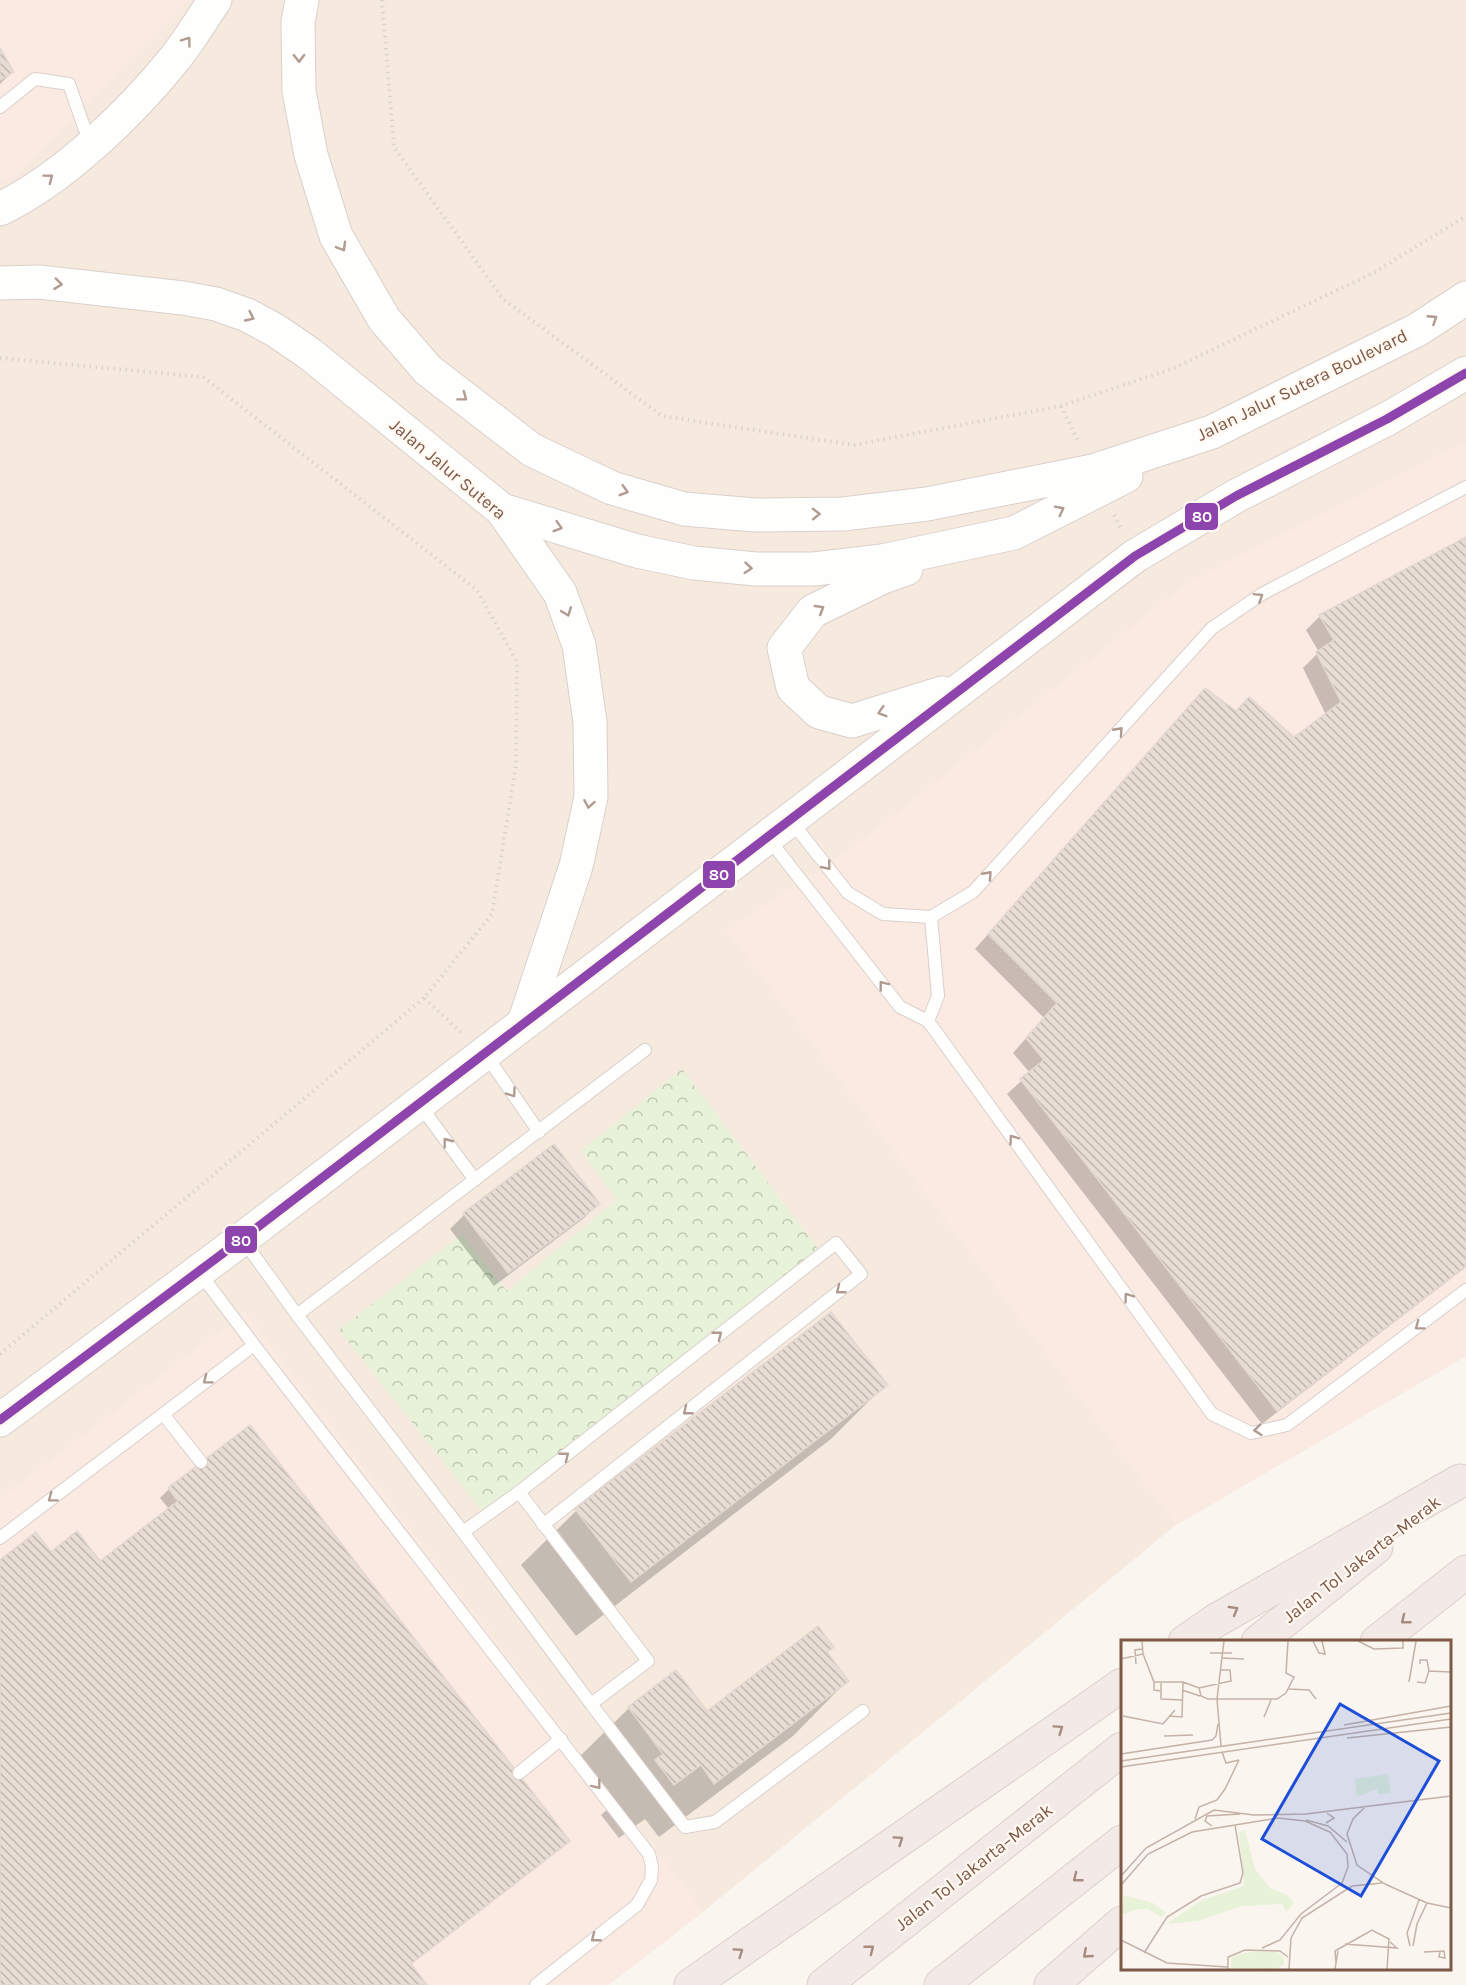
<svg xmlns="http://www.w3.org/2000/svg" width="1466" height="1985" font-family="Karla,sans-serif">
<defs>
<pattern id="park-crowns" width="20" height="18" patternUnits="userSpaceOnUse" patternTransform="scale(1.5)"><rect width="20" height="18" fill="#e7f2d8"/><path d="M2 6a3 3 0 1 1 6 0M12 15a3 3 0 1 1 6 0" fill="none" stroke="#c0c7b1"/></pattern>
<pattern id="building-back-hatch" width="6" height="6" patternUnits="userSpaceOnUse" patternTransform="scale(1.5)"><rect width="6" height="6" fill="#e7ddd5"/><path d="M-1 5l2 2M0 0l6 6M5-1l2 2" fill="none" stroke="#c0b6af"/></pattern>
</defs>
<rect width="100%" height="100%" fill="#faf5ef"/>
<path fill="#f6eadf" d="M0,0H1466V1356L1176,1525L703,1912L608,1985H0Z"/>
<path fill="#faeae2" d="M0,0H187L16,177L0,183Z
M1466,442V1356L1176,1525L727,930L846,853L1187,583Z
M245,1312L703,1912L608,1985H0V1499Z"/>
<path fill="url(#park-crowns)" d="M682,1069L819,1250L483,1512L339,1330L462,1234L507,1291L617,1200L581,1151Z"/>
<path fill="#0003" d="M0,51L12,72L0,84Z
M1466,539V1267L1262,1424L1007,1094L1030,1073L1013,1053L1044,1018L975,949L1191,704L1294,739L1326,715L1303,668L1319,652L1306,630L1320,616Z
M554,1147L598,1204L584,1218L494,1286L450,1229L464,1215Z
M831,1314L886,1384L831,1439L576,1636L521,1565L576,1511Z
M169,1489L568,1841L559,1850L410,1965L425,1985H0V1562L51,1554L100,1563L169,1509L160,1498Z
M826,1653L847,1681L793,1736L659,1837L645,1819L619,1838L601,1815L609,1808L574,1762L629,1708L675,1672L706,1713Z"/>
<path fill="url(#building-back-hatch)" stroke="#e4d7d0" stroke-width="1.5" d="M0,48L14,72L0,80Z
M1466,537V1266L1277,1411L1020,1079L1044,1060L1026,1038L1057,1003L988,934L1205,688L1236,711L1249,697L1294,737L1341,702L1316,652L1334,640L1319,615Z
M554,1144L600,1204L508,1273L463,1213Z
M831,1312L888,1385L631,1582L575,1509Z
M250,1425L570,1841L411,1964L427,1985H0V1560L36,1532L51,1552L77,1531L100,1561L178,1501L168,1488Z
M818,1626L834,1647L827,1652L849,1681L714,1784L701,1765L674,1785L655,1760L663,1754L628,1707L676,1670L707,1711Z"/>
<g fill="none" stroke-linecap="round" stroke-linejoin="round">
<g stroke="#d9d0cb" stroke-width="14">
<path id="service" d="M0,107L35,79L69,84L90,144
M791,821L848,893L883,914L931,917L973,892L1212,628L1262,594L1466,487
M768,838L900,1007L928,1021
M931,917L938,996L928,1021L1212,1414L1251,1433L1287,1425L1466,1290
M486,1055L539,1132
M419,1104L475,1180
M243,1240L297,1315L463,1532L591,1704L648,1661L519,1492L463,1532
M199,1272L254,1345L649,1854L652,1867L651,1880L637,1905L536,1985
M297,1315L645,1050
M163,1414L201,1462
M519,1492L836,1243L861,1274L543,1525
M0,1538L254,1345
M591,1704L685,1827L715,1822L863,1711
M519,1773L561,1739"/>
</g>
<g stroke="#dad0ca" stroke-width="35">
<path id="secondary" d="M302,0L298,22L299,91L311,155L336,236L384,319L428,370L532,450L612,488L684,509L755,515L843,514L927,504L1093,471L1212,432L1417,330L1466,298
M0,209C64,178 132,112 176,57C190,39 202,19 215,0
M0,283L39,282L183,298L216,304L247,315L275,330L310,354L502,510L560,593L579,645L590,722L591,797L576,866L524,1023
M502,510L637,551L694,563L756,569H814L882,561L1014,533L1126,476
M906,569L883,577L813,611L784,648L793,688L819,712L852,721L942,693
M0,1420L242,1239L1135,556L1236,496L1387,419L1466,373"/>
</g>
<g stroke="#dcd0ca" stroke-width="35">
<path id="motorway" d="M1185,1642L1215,1621L1460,1481
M1258,1642L1376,1547
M1377,1642L1466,1572
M691,1985L1122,1685
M824,1985L1122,1749
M941,1985L1122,1842
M1051,1985L1122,1923"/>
</g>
<path stroke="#ddd3ce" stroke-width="4" stroke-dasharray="1.5 4.5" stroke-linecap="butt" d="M382,0L394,147L503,299L662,416L854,445L1061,406L1174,368L1373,273L1466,216
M0,358L203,377L477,590L517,662L516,765L492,914L424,998L463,1034
M1061,406L1079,443
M1114,515L1121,529
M0,1354L424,998"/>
<use href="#service" stroke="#fefefd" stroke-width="12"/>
<use href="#secondary" stroke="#fefefd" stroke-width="33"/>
<use href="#motorway" stroke="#f3e9e6" stroke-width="33"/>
<g stroke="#fff9f2" stroke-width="14">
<path id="bus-1" d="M0,1420L242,1239L1135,556L1236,496L1387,419L1466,373"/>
</g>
<use href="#bus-1" stroke="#8e44ad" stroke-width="9"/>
</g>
<defs><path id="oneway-chevron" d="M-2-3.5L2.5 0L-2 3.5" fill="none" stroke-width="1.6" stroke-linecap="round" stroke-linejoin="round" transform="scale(1.5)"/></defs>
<g stroke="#b19b90">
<use href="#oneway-chevron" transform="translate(187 41) rotate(-54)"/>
<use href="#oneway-chevron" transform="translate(299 58) rotate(89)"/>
<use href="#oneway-chevron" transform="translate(49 178) rotate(-37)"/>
<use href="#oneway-chevron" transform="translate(342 247) rotate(60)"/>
<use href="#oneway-chevron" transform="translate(58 284) rotate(7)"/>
<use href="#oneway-chevron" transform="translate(250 317) rotate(25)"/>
<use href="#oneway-chevron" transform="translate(1433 319) rotate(-33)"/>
<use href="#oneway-chevron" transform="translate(463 397) rotate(37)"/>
<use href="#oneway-chevron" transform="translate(624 491) rotate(16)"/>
<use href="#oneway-chevron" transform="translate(1060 510) rotate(-27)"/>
<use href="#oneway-chevron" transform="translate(816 514) rotate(-1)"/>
<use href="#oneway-chevron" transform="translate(558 527) rotate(17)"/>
<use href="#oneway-chevron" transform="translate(748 568) rotate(5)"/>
<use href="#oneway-chevron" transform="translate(1259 597) rotate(-32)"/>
<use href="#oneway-chevron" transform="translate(820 609) rotate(-31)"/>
<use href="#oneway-chevron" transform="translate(567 612) rotate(69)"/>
<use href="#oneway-chevron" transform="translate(882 712) rotate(163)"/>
<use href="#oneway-chevron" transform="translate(1119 731) rotate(-48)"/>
<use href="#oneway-chevron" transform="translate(589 804) rotate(100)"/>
<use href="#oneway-chevron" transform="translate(827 866) rotate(51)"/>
<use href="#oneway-chevron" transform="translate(988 875) rotate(-48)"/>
<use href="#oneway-chevron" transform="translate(883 985) rotate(-128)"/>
<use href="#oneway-chevron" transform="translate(512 1093) rotate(55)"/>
<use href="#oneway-chevron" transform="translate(1013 1139) rotate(-126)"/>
<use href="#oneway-chevron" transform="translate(447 1142) rotate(-127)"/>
<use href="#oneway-chevron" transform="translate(840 1290) rotate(142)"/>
<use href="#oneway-chevron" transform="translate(1128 1297) rotate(-126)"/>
<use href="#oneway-chevron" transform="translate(1419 1326) rotate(143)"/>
<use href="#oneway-chevron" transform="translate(718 1335) rotate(-38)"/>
<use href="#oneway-chevron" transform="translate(207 1380) rotate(143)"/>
<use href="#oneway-chevron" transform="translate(687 1411) rotate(142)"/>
<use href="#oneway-chevron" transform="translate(1258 1430) rotate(174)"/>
<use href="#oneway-chevron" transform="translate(565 1456) rotate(-38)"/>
<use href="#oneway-chevron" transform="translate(52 1498) rotate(143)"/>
<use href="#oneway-chevron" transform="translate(597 1785) rotate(52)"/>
<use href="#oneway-chevron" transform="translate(595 1938) rotate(142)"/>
</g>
<g stroke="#a78b7f">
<use href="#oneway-chevron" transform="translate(1234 1610) rotate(-30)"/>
<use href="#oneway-chevron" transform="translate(1405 1620) rotate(142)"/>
<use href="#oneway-chevron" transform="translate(1059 1729) rotate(-35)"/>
<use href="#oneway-chevron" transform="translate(899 1840) rotate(-35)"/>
<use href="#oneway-chevron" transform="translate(1077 1878) rotate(142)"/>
<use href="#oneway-chevron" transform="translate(870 1949) rotate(-38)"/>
<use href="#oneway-chevron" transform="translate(739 1952) rotate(-35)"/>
<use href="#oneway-chevron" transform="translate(1087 1954) rotate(139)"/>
</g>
<g text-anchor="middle" stroke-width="4.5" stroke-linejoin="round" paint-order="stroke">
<g font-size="18" fill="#7e5948" stroke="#fff9f2">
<text transform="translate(1302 385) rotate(-26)" y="6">Jalan Jalur Sutera Boulevard</text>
<text transform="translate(448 469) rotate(40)" y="6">Jalan Jalur Sutera</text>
<text transform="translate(1362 1559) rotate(-38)" y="6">Jalan Tol Jakarta–Merak</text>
<text transform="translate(974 1867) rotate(-38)" y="6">Jalan Tol Jakarta–Merak</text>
</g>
</g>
<g transform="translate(1121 1640)">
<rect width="330" height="330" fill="#faf5ef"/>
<path d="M132,311L156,312L163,317V324L155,329L110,328V317Z" fill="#e7f2d8"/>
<path d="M267,134L270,153L257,154L256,149L236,157L234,139ZM124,190L134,229L149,248L166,255L173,263L165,272L161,264L121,266L77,281L45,284L81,260L123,246L118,192ZM3,255L32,263L45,273L40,277L27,269H17L0,275Z" fill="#e7f2d8"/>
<path fill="none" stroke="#c4b2a7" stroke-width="1.5" d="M192,1L198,13L204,14L201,1M237,1L253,9L282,8V1M89,13H111M22,14L33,42M100,18L123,19M0,19L22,14L21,1M15,24L14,10L21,9M299,24V20H306L308,31M62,42L78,48L110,41L109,30H100M288,42L295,1M296,42L304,43L308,31L330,32M40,43V59L61,60M78,48L80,56L87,59H156L165,53L173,37L165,33L167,1M168,49L188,50L195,59M61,50L79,56M40,51L33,50V42H62L61,77L48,76M2,76L42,84L54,70M143,77L150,60M223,85L330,66M43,96L72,95M226,98L330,87M100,106L96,59L103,1M101,112L105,123L118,120M0,114L91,100L95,96L97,84M0,121L330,73M0,127L330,79M245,166L232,179L226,194L236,225L264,244L306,263L330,268M74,179L78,167L96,160L104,149L118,120M185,180L207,186L226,202M205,183L213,178L206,173M91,186L84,181L86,176L119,174M0,236L25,208L93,170L133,175L185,174L330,156M0,245L27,214L71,192L157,178L184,181L209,192L226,214L227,227L221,243L180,274L159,300L141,308M0,300L46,323L106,327M224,304L276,308L269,302M289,306L286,293L298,260M292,306L296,284L306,263M303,312L323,311L324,318L318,317L319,312M23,313L46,277L80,256L119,243L122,233L114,185M215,322L214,311L251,290L268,299L266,329M107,329V317L124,310L159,311L167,317M168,329L170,298L181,278L231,246L261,243M214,329L217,311"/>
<path fill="#1d4ed8" fill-opacity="0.15" stroke="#1d4ed8" stroke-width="3" d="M219,64L318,121L240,256L141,199Z"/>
<rect width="330" height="330" fill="none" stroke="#7e5948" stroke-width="3"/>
</g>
<g stroke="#fff9f2" stroke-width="2">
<rect x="1184" y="502" width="35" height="29" rx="6" fill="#8e44ad"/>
<rect x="702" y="860" width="34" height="29" rx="6" fill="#8e44ad"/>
<rect x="224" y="1225" width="34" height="29" rx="6" fill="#8e44ad"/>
</g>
<g font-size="16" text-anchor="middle" font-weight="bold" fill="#fff">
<text x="1202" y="522">80</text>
<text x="719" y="880">80</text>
<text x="241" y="1246">80</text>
</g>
</svg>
